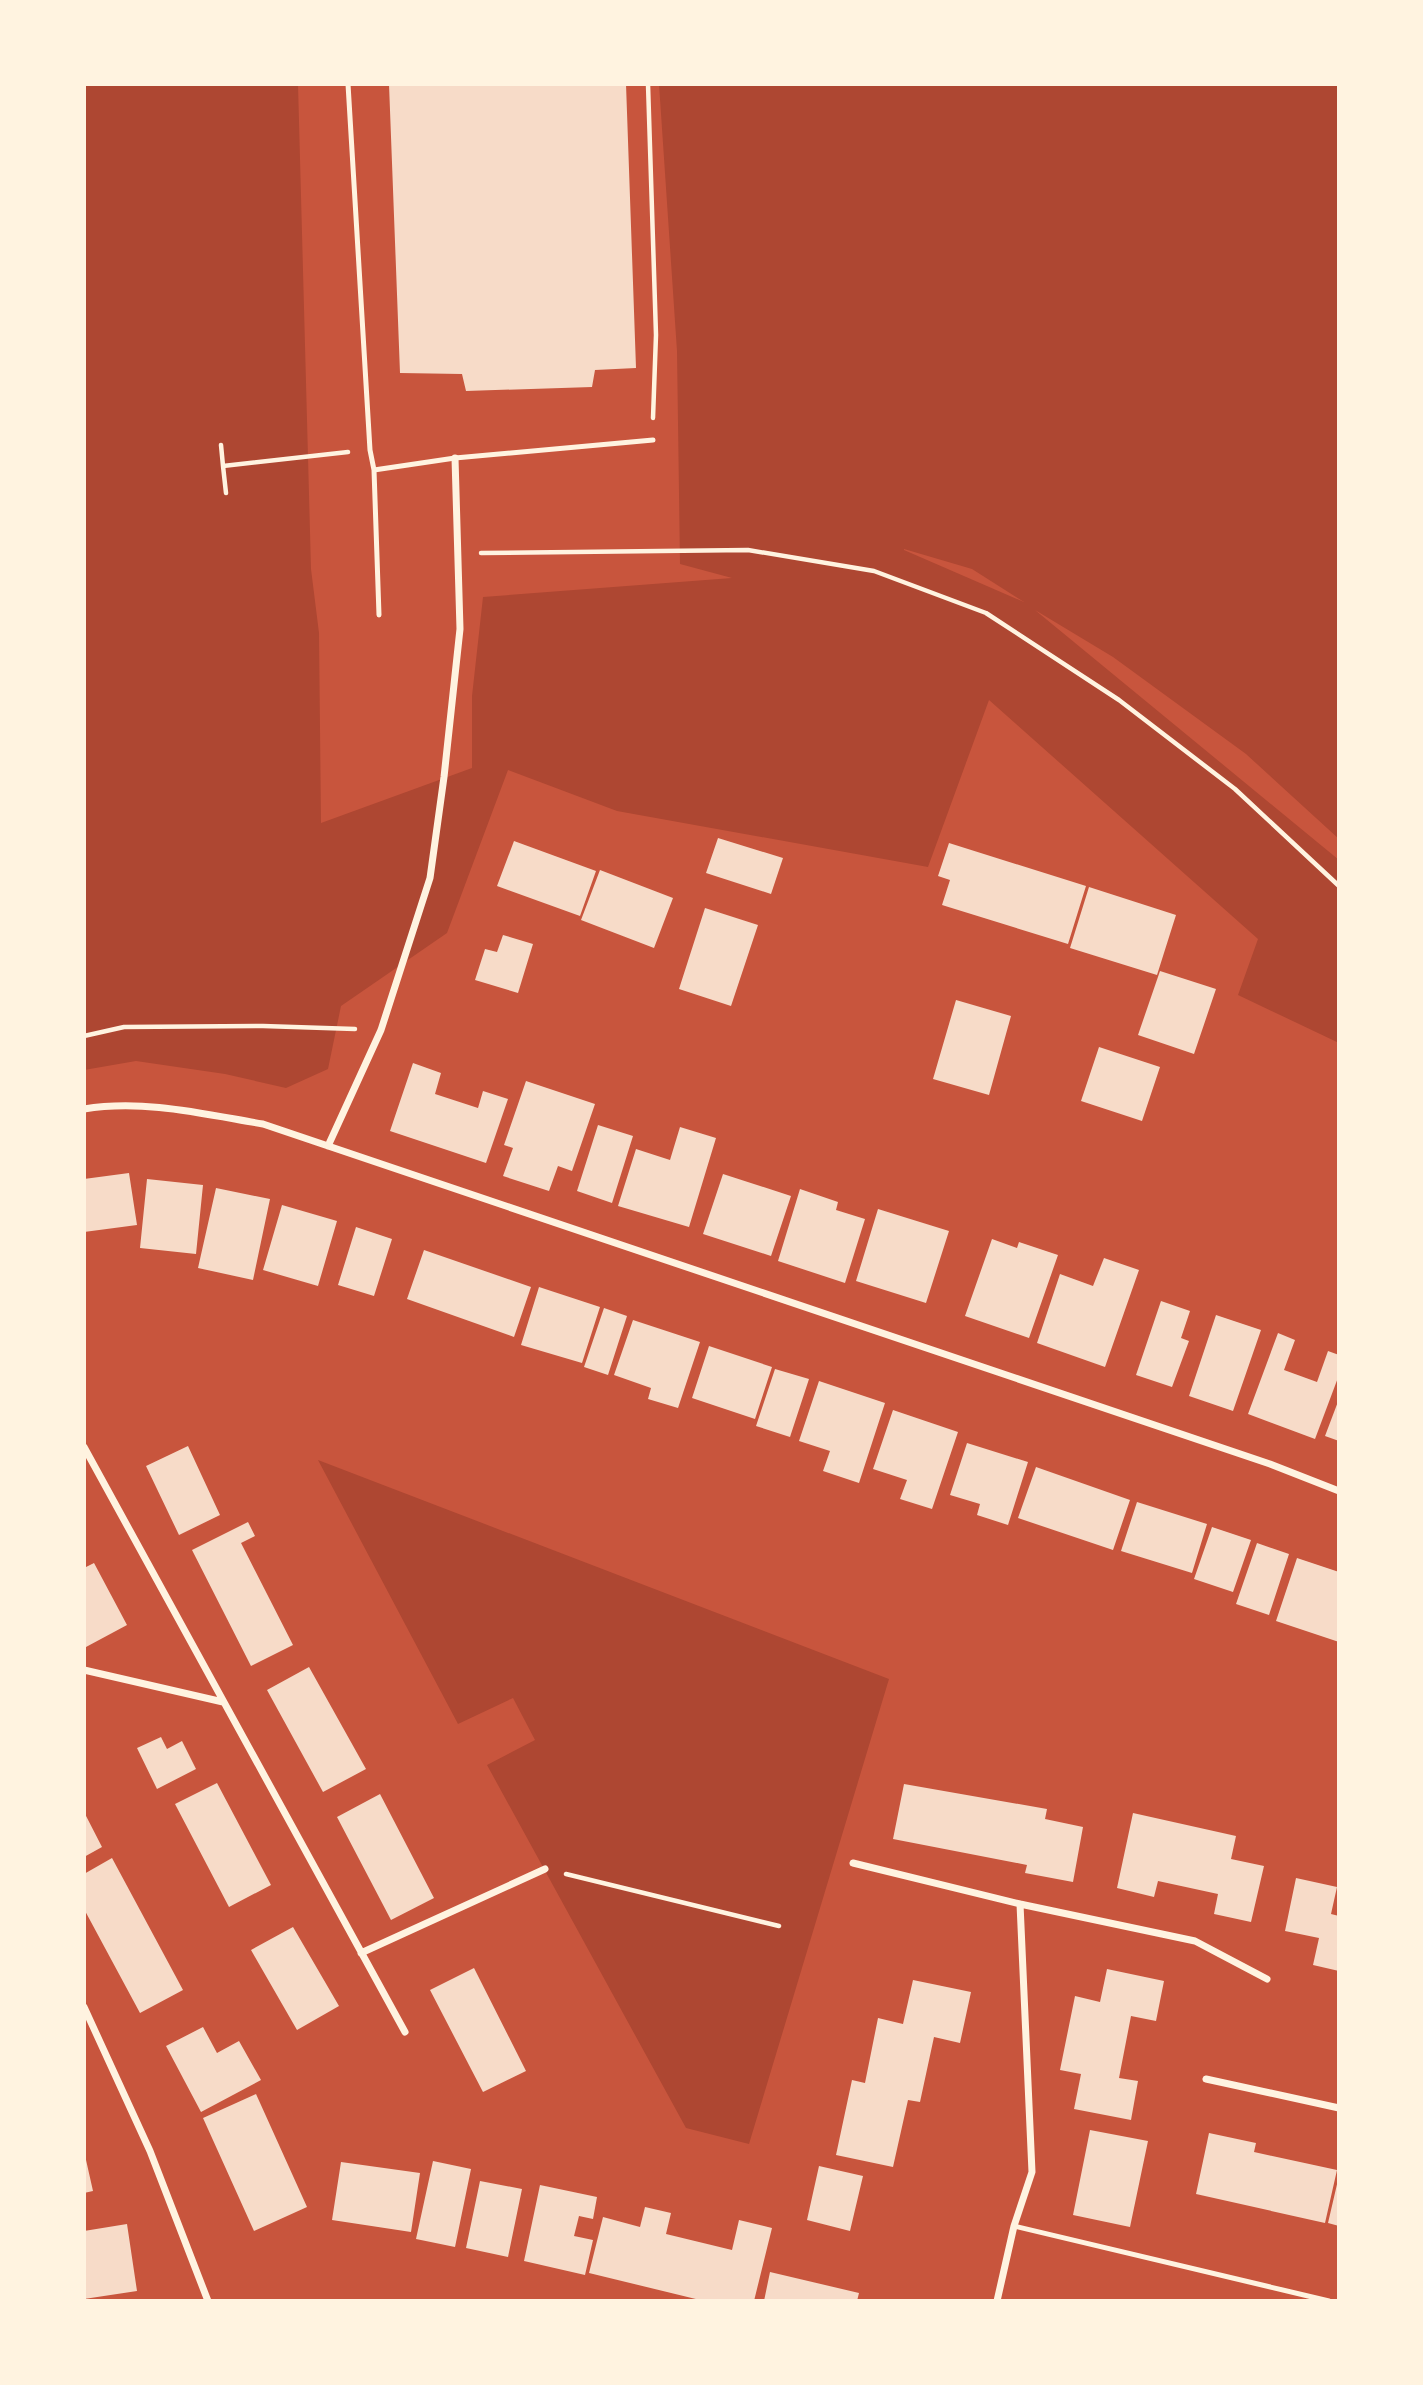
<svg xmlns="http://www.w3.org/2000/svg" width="1423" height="2385" font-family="Commissioner,sans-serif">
<rect width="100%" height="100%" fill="#c8553d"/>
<path fill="#ae4732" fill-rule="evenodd" d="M84,84H298L311,569L319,633L321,823L472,768V696L483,597L732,578L680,564L677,351L659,84H1339V839L1246,754L1113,657L1035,610L1339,860V1043L1238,995L1258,939L989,700L928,867L617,811L508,770L447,933L341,1006L328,1069L286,1088L225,1074L136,1061L84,1070ZM904,549L972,569L1024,602L904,550Z
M318,1460L889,1679L749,2144L686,2128L487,1765L535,1740L513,1698L458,1724Z"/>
<path fill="#f7dbc8" d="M389,84H626L636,368L595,370L592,387L466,391L462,374L400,373Z
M718,838L783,858L771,894L706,873Z
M514,841L596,871L580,916L497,886Z
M949,843L1086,886L1068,944L942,905L950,880L938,876Z
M600,870L673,898L654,948L581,920Z
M1089,887L1176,915L1157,975L1070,948Z
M705,908L758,925L731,1006L679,989Z
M503,935L533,944L518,993L475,980L485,949L497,952Z
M1160,971L1216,989L1194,1054L1138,1035Z
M956,1000L1011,1016L989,1095L933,1079Z
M1099,1047L1160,1067L1142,1121L1081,1101Z
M413,1063L441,1073L435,1094L478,1108L483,1091L508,1099L486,1163L390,1131Z
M526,1081L595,1104L572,1171L558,1166L549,1191L503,1176L513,1148L504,1145Z
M598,1125L633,1136L612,1203L577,1191Z
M680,1127L716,1138L689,1227L618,1206L636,1149L670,1160Z
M129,1173L137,1225L84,1232V1179Z
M723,1174L791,1196L771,1256L703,1234Z
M147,1179L203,1185L196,1254L140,1248Z
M216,1188L270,1199L253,1280L198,1268Z
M800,1189L838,1202L836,1210L865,1219L845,1283L778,1261Z
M282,1205L337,1221L318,1286L263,1270Z
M878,1209L949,1231L926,1303L856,1281Z
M356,1227L392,1239L374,1296L338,1285Z
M992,1239L1017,1248L1019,1242L1058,1255L1029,1338L965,1316Z
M424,1250L531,1287L514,1337L407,1299Z
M1104,1258L1139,1270L1105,1367L1037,1343L1060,1274L1093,1286Z
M539,1287L600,1307L582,1363L521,1345Z
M1161,1301L1190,1311L1181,1338L1189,1341L1172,1387L1136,1375Z
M604,1308L627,1316L608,1375L584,1367Z
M1216,1315L1261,1330L1233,1411L1189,1396Z
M633,1320L700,1342L678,1408L648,1399L651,1388L614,1375Z
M1278,1333L1295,1340L1284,1370L1317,1382L1328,1351L1339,1355V1375L1315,1439L1248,1414Z
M709,1346L772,1367L755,1419L692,1398Z
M775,1369L809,1379L790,1437L756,1426Z
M819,1381L885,1403L859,1483L823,1471L830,1451L799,1441Z
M1339,1399V1441L1325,1436Z
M893,1410L958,1432L932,1509L900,1499L907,1480L873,1469Z
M967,1443L1028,1462L1008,1525L977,1515L980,1504L950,1495Z
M188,1446L220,1515L179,1535L146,1466Z
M1036,1467L1130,1500L1113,1550L1018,1518Z
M1137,1502L1207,1524L1192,1573L1121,1551Z
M248,1522L255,1536L241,1543L293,1645L251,1666L192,1550Z
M1212,1527L1251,1540L1233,1592L1194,1579Z
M1257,1543L1289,1554L1269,1615L1236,1604Z
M1297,1558L1339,1572V1642L1276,1621Z
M94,1563L127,1625L86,1647L84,1642V1568Z
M309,1667L366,1769L323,1792L267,1690Z
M161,1737L167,1749L182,1741L196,1769L157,1789L137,1748Z
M217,1783L271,1885L229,1907L175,1804Z
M904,1784L1047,1809L1045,1819L1083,1827L1073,1882L1025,1873L1027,1865L893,1839Z
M380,1794L434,1898L391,1920L337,1817Z
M84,1812L102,1847L84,1857Z
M1133,1813L1236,1836L1231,1859L1264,1866L1251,1922L1214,1914L1218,1894L1158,1881L1154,1897L1117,1888Z
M112,1858L183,1990L140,2013L84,1909V1874Z
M1296,1878L1337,1887L1331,1914L1339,1916V1971L1313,1965L1319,1938L1285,1931Z
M293,1927L339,2006L297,2030L251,1950Z
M474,1968L526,2071L483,2092L430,1990Z
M1107,1969L1164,1981L1156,2021L1131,2016L1119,2078L1138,2081L1131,2120L1074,2109L1081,2074L1060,2070L1075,1996L1100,2002Z
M913,1980L971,1992L960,2043L934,2037L920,2102L908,2100L893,2167L836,2155L852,2080L865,2083L878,2018L903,2024Z
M203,2027L217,2053L239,2041L261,2080L201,2112L166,2046Z
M256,2094L307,2207L254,2231L203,2118Z
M1090,2130L1148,2141L1130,2227L1073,2215Z
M1209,2133L1256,2143L1254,2152L1337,2170L1325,2223L1196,2194Z
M84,2151L93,2191L84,2193Z
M433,2161L471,2169L455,2247L416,2239Z
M341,2162L420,2173L411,2232L332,2220Z
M819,2166L863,2176L850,2231L807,2220Z
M1338,2180H1339V2226L1328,2223Z
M480,2181L522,2189L508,2257L466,2248Z
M540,2185L597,2197L593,2219L579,2216L574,2236L593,2240L585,2275L524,2261Z
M645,2207L671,2213L666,2234L732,2250L739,2220L772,2228L754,2301H704L589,2273L603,2217L640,2227Z
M127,2224L137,2291L84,2299V2231Z
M770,2272L859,2293L857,2301H764Z"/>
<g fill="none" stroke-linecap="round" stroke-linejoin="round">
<path stroke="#fff3e0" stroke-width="4.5" d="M648,84L656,335L653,418
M221,445L223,466L348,452
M223,466L226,493
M481,553L748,550L874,571L986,613L1119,700L1235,789L1339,886
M84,1036L124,1027L263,1026L355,1029
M566,1874L779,1926"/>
<path stroke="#fff3e0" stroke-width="5" d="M348,84L370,450L374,470L455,458L653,440
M374,470L379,615
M1014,2226L1329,2301"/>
<path stroke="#fff3e0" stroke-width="7" d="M84,1109C143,1099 204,1114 263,1124L1270,1464L1339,1491
M328,1146L381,1030L430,878L444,777L460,629L455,458
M84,1447L405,2032
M84,1670L223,1702
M853,1863L1020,1904L1032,2172L1014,2226L997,2301
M1020,1904L1195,1941L1267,1979
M361,1953L545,1869
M84,2007L150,2151L208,2301
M1206,2079L1339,2108"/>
</g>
<rect width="1423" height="2385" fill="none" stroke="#fff3e0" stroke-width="172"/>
</svg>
